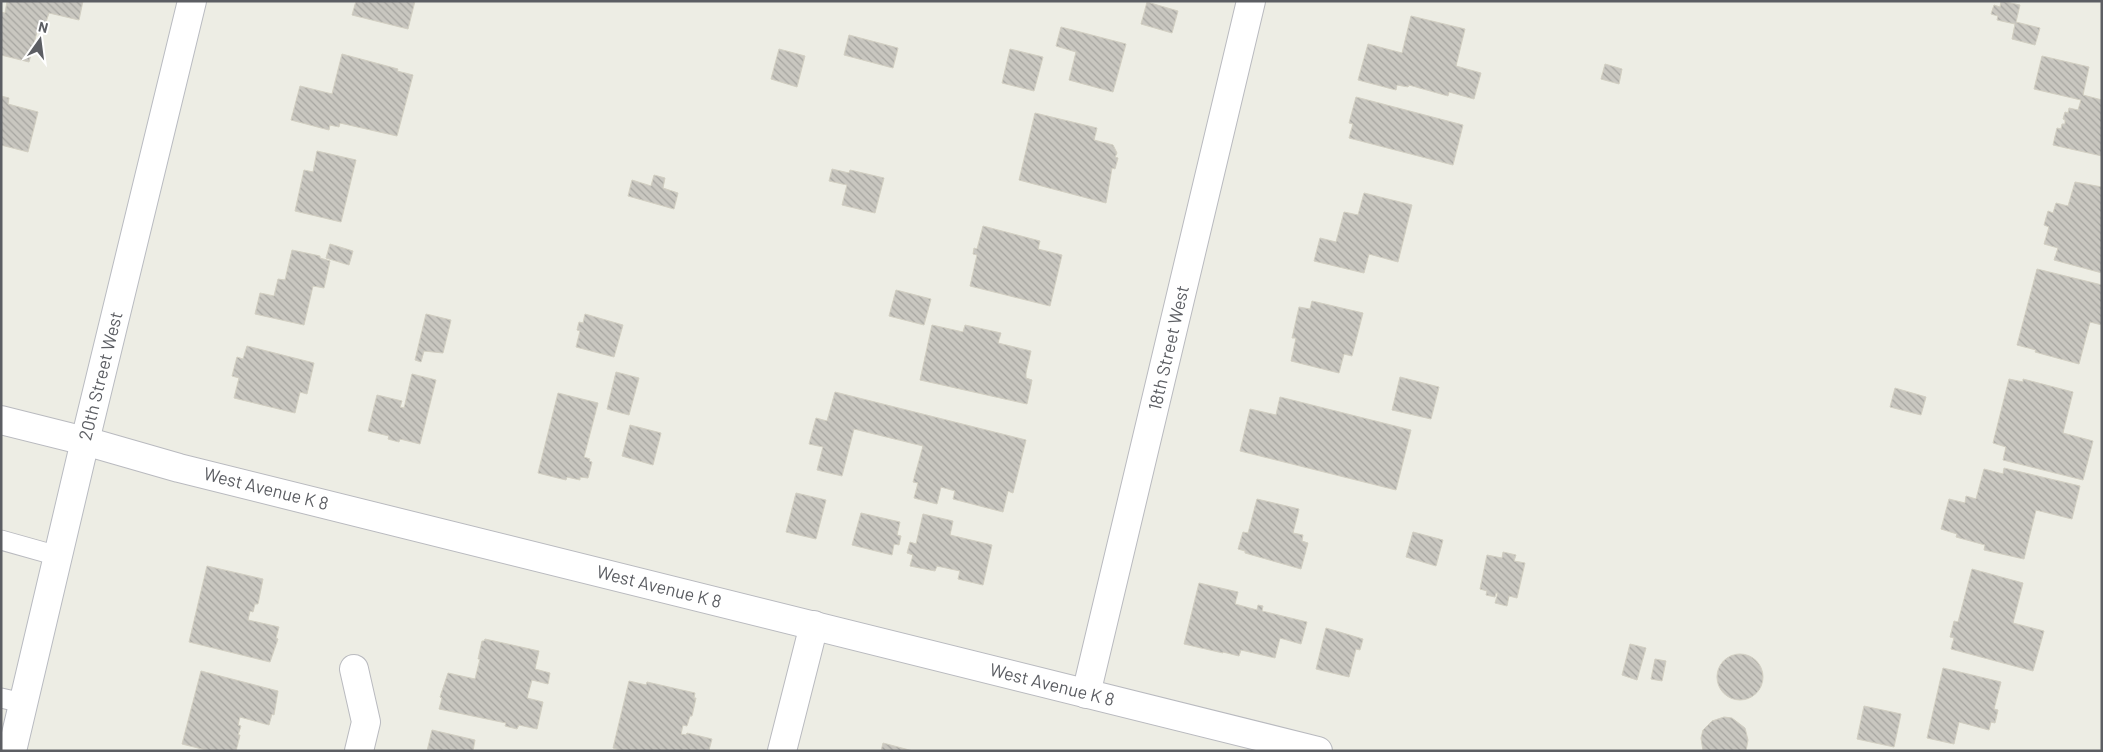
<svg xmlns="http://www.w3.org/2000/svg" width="2103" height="752" font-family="Barlow,sans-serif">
<defs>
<pattern id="building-back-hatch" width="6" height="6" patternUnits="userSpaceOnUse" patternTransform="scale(1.25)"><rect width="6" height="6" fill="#c9c7c0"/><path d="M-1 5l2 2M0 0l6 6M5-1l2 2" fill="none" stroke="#a6a5a0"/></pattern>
</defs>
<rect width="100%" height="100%" fill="#edede4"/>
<path fill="url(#building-back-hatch)" stroke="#d2cfc2" d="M7,1H83L79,20L49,13L42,34L37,32L29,62L1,55V12L5,13Z
M356,1H415L408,29L352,15Z
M2001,1L2020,5L2016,22L2040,28L2035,45L2012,39L2015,24L1997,20L1998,16L1991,14L1994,5L2000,7Z
M1147,2L1178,11L1172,33L1141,24Z
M1411,16L1465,29L1456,66L1481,73L1474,99L1449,92L1448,96L1409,85L1408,87L1397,85L1396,90L1358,80L1368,44L1402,53Z
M1061,27L1126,44L1113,92L1069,80L1076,52L1056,46Z
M849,35L898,48L893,68L844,55Z
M779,49L805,56L797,87L771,79Z
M1010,49L1043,57L1034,91L1002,83Z
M342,54L398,69L397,71L413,75L397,136L340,123L339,127L330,125L329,130L291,120L300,86L332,94Z
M2042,56L2089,67L2083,95L2102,100V156L2053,145L2057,128L2061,129L2062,124H2065V120L2063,119L2065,112L2068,113L2069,108L2078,110L2081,100L2034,89Z
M1605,64L1622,69L1619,84L1601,79Z
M1,96L9,98L8,104L38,112L28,152L1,145Z
M1356,97L1463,125L1453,165L1349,138L1353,124L1349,123Z
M1035,113L1097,128L1094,140L1113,145L1117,153L1115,157L1118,158L1115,169L1112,168L1106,203L1019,180Z
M317,151L356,160L341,222L295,211L304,170L313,172Z
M832,169L849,173L850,170L884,178L875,213L842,205L847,185L829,181Z
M654,175L665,178L663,188L678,193L674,209L628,196L632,180L651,186Z
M2075,182L2102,187V273L2054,260L2058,248L2044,244L2049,227L2044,225L2048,211L2053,213L2056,203L2068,206Z
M1364,193L1412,205L1398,262L1369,254L1364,273L1314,261L1320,238L1336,242L1344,212L1358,215Z
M983,226L1040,241L1038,249L1062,255L1050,306L970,286L977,255L973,254L974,248L977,249Z
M330,244L353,251L349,265L326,258Z
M292,250L320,256V258L330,261L324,288L313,286L304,325L255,314L260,293L274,296L278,279L285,280Z
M2037,269L2102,285V325L2090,322L2079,364L2035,352L2036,350L2017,345Z
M896,290L931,299L924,325L889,316Z
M1312,301L1363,313L1352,356L1344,354L1339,373L1291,361L1296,338H1292L1299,307L1310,309Z
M426,314L451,320L443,353L424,351L421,362L415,360Z
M585,314L623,325L614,357L576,347L580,331L577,330L579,322L583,323Z
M932,325L963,332L965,325L1001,333L998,343L1031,351L1026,373V378L1032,380L1027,404L920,380Z
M247,346L314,363L307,394L300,392L295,413L234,398L239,378L232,376L237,357L243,359Z
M616,372L639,378L629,415L607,409Z
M412,374L436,380L420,444L400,439L399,442L388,439L389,436L368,431L377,395L402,401L400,407L404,408Z
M1400,377L1439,387L1431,419L1392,410Z
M2009,379L2023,382V379L2073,392L2063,433L2093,441L2083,480L2003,460L2006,447L1993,443Z
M1895,388L1926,397L1921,415L1890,407Z
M835,392L1026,440L1013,493L1008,491L1003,512L953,499L955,491L941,487L937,504L914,498L918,483L913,482L923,446L854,429L842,476L817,470L823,447L809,444L816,418L827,421Z
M558,393L598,403L584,457L590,459L589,461L592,462L588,478L580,477V480L567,477L566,480L538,473Z
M1280,397L1411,430L1396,490L1240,451L1250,409L1276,415Z
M630,425L661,433L653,465L622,456Z
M2004,468L2080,486L2072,519L2036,510L2024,559L1984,550L1985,545L1956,537L1957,534L1941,529L1949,499L1965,503L1966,496L1976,499L1984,469L2003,474Z
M796,493L826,500L816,539L786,532Z
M1257,499L1299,509L1293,533L1303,535L1302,541L1308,543L1301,569L1245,553V551L1238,549L1243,532L1248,533Z
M861,513L900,522L897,535L901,536L899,545L894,544L892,555L852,545Z
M923,514L953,521L950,535L992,545L983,585L958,579L960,571L937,566L935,571L910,566L913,555L907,553L910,542L916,544Z
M1413,532L1443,540L1436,566L1406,557Z
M1503,552L1516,555L1514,561L1525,563L1517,598L1509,596L1507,606L1495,603L1498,593H1496L1495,597L1486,595L1487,591L1480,589L1487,555L1502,558Z
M207,566L263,579L258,604H255L253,612L250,611L248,620L279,627L276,638L278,639L270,662L189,642Z
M1972,569L2023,583L2013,623L2044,631L2033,671L1951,649L1954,638L1950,637L1954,621L1958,622Z
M1199,583L1238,592L1235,604L1257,610L1258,605L1263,606L1262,611L1307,622L1301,644L1280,638L1275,658L1241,650L1239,656L1223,652V653L1184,644Z
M1326,628L1363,639L1360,650L1356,649L1349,677L1316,669Z
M485,639L539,651L535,669L550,673L548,684L532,680L527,698L543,702L537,729L519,725L517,729L505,726L506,723L439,709L442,698L440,697L448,673L475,679L480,659H478L482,641H484Z
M1630,644L1646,648L1637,680L1622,675Z
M1717 677a23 23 0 1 1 46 0a23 23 0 1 1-46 0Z
M1655,659L1666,661L1662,681L1651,679Z
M1943,668L2001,682L1994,709L1998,710L1995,723L1991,722L1989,730L1959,722L1954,744L1927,738Z
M201,671L278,691L274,715L272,714L269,725L240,717L238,725L241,726L238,735H240L236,751H210L182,744Z
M629,681L646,685L647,682L695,693L694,698H696L692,716H690L687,726L683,725L681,734L686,735L687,733L712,739L709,750L712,751H624L613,748Z
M1864,706L1901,714L1894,747L1857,739Z
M1724,717L1732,718L1745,728L1748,740L1746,751H1703L1701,738L1703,730L1712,721Z
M432,730L475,740L473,751H427Z
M883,743L913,751H881Z"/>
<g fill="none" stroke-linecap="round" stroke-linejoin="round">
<g stroke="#b9babf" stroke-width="21">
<path id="service" d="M1,540L58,556
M1,698L23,703"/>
</g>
<g stroke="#b9babf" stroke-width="30">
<path id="minor" d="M354,669L366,722L359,751
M1086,694L1251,1
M782,751L814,625"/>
</g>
<g stroke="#b9babf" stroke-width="30">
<path id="tertiary" d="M1,420L85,441L179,468L1318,751"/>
</g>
<g stroke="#b9bbc1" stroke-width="30">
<path id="secondary" d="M12,751L85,441L192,1"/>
</g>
<use href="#service" stroke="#fff" stroke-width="19"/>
<use href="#minor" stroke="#fff" stroke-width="28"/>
<use href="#tertiary" stroke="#fff" stroke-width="28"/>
<use href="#secondary" stroke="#fff" stroke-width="28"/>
</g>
<g text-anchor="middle" stroke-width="4" stroke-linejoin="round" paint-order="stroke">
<g font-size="18" fill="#5c5e63" stroke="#fff">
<text transform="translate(1169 348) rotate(-77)" y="6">18th Street West</text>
<text transform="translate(101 376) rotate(-76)" y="6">20th Street West</text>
<text transform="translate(266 489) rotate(14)" y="6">West Avenue K 8</text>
<text transform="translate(659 587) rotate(14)" y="6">West Avenue K 8</text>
<text transform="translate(1052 685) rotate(14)" y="6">West Avenue K 8</text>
</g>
</g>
<rect width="2103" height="752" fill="none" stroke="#5c5e63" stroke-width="5"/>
<g transform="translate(40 40) rotate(14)" stroke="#ffffff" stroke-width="4" paint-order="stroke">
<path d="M0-4L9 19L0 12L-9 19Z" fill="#5c5e63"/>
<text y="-8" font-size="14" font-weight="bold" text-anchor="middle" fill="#5c5e63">N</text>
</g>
</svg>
